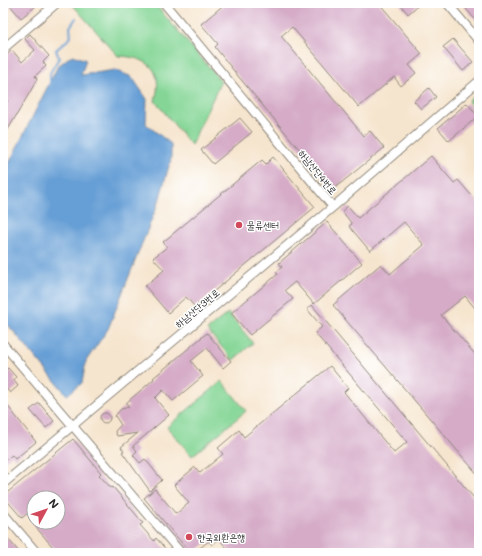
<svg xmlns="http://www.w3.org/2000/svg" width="482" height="556" font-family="Mali,'Poor Story',sans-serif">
<rect width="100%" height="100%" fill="#fff"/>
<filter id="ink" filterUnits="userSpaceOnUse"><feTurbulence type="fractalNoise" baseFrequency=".025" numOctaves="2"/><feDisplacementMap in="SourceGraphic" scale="8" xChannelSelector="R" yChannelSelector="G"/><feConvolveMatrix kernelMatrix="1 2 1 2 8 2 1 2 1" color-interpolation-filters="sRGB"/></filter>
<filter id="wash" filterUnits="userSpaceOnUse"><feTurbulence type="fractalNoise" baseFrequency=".012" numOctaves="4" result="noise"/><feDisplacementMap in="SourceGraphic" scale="16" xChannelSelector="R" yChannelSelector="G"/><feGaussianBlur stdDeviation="0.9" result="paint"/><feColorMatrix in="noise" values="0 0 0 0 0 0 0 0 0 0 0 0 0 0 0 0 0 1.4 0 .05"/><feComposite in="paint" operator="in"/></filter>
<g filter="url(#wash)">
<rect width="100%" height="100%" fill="#f6e5ce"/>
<path fill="#85d696" stroke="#588060" d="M71,3H154L221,81L191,145L155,101C164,69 148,57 118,56Z
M479,92V115L468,101Z
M228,313L253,343L233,360L207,330Z
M222,381L246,411L192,456L167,427Z"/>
<path fill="#669fd5" stroke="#486580" d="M72,55L86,60L81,75L115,70L132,77L147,99L146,124L171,144V159L159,201L108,329L86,361L82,383L67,395L3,319V175L58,66Z"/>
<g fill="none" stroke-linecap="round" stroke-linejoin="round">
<path stroke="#669fd5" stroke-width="2" d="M50,83V73L59,58L56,50L71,37L70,27L76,18"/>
</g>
<g id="blocks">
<path fill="#d5abc7" d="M8,3H33L36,6L21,18Z
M226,3H379L422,54L409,65L416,73L401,86L394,77L359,107L292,27L281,36L364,136L370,131L384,148L336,187L330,186L238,76L215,47L218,44L201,24Z
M399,3H421L408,14Z
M461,3H479V24Z
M30,34L49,56L43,62L46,66L35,76L37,79L30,92L3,138V106L8,101L3,95V58L12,50L22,62L35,50L25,39Z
M453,39L473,62L463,71L443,47Z
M429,88L436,97L421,109L414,101Z
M467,103L478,116L449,141L438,128Z
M240,118L252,132L213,164L201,150Z
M431,156L454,183L458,180L479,204V313L465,296L441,315L479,359V476L333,305L381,264L390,274L424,245L404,222L370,251L349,226L352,224L342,211L348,206L358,218Z
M273,157L315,207L195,307L186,297L168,313L145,286L164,270L153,258L167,247L163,242L262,160L266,164Z
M327,222L362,263L314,304L295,282L285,290L293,299L250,335L231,313L278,274L276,272L282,267L279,263Z
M312,305L479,504V553H231L219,539L212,545L209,541L193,553L189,548L187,549L144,498L155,489L176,514L189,503L174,485L195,467L200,473L223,454L218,448L239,430L244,437L330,366L348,388L344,392L394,453L407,442L315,333L322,327L307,309Z
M207,333L231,361L223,368L207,348L191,361L203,376L173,401L163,390L155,398L169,415L133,446L137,451L133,455L140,463L145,459L162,480L150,491L122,452L124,451L121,447L138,433L117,436L115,431L121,425L115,416L121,409L129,407L126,403L154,379L153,378Z
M8,368L16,377L14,380L18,386L10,393L3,385V372Z
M39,403L54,421L46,428L30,410Z
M7,405L36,442L15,459L12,455L3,462V409Z
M100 418a5 5 0 1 1 10 0a5 5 0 1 1-10 0Z
M73,439L101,473L99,475L111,488L113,487L143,523L140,525L154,541L156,538L169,553H58L34,525L38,522H58V498H34V517L29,512L22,518L3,496Z
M3,533L20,553H3Z"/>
</g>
</g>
<g filter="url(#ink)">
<use href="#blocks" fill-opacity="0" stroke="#90887c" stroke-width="1"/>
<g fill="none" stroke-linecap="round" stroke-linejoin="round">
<g stroke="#90887c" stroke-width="10">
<path id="street" d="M164,3L333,207
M447,3L479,41
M3,49L57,3
M3,344L181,553
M3,484L333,207L479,81
M3,513L37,553"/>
</g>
<use href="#street" stroke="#fff" stroke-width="8"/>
</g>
</g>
<g fill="#d1495b" stroke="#fff" stroke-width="1.5">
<circle cx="239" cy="225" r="4"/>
<circle cx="189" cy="537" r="4"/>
</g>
<g text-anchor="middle" stroke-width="3" stroke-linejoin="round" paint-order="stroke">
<g font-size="10" fill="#2b2b2b" stroke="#fff">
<text transform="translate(318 172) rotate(51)" y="4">하남산단4번로</text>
<text transform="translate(197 308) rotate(-40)" y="4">하남산단3번로</text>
</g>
<g font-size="10" fill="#2b2b2b" stroke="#fff" text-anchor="start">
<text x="247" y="229">물류센터</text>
<text x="197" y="541">한국외환은행</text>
</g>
</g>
<rect width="482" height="556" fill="none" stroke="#fff" stroke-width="16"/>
<g transform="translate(46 510) rotate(50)"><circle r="19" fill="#ffffff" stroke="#aaaaaa"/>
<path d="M0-3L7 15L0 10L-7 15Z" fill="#d1495b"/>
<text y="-6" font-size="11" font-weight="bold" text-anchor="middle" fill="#2b2b2b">N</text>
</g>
</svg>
